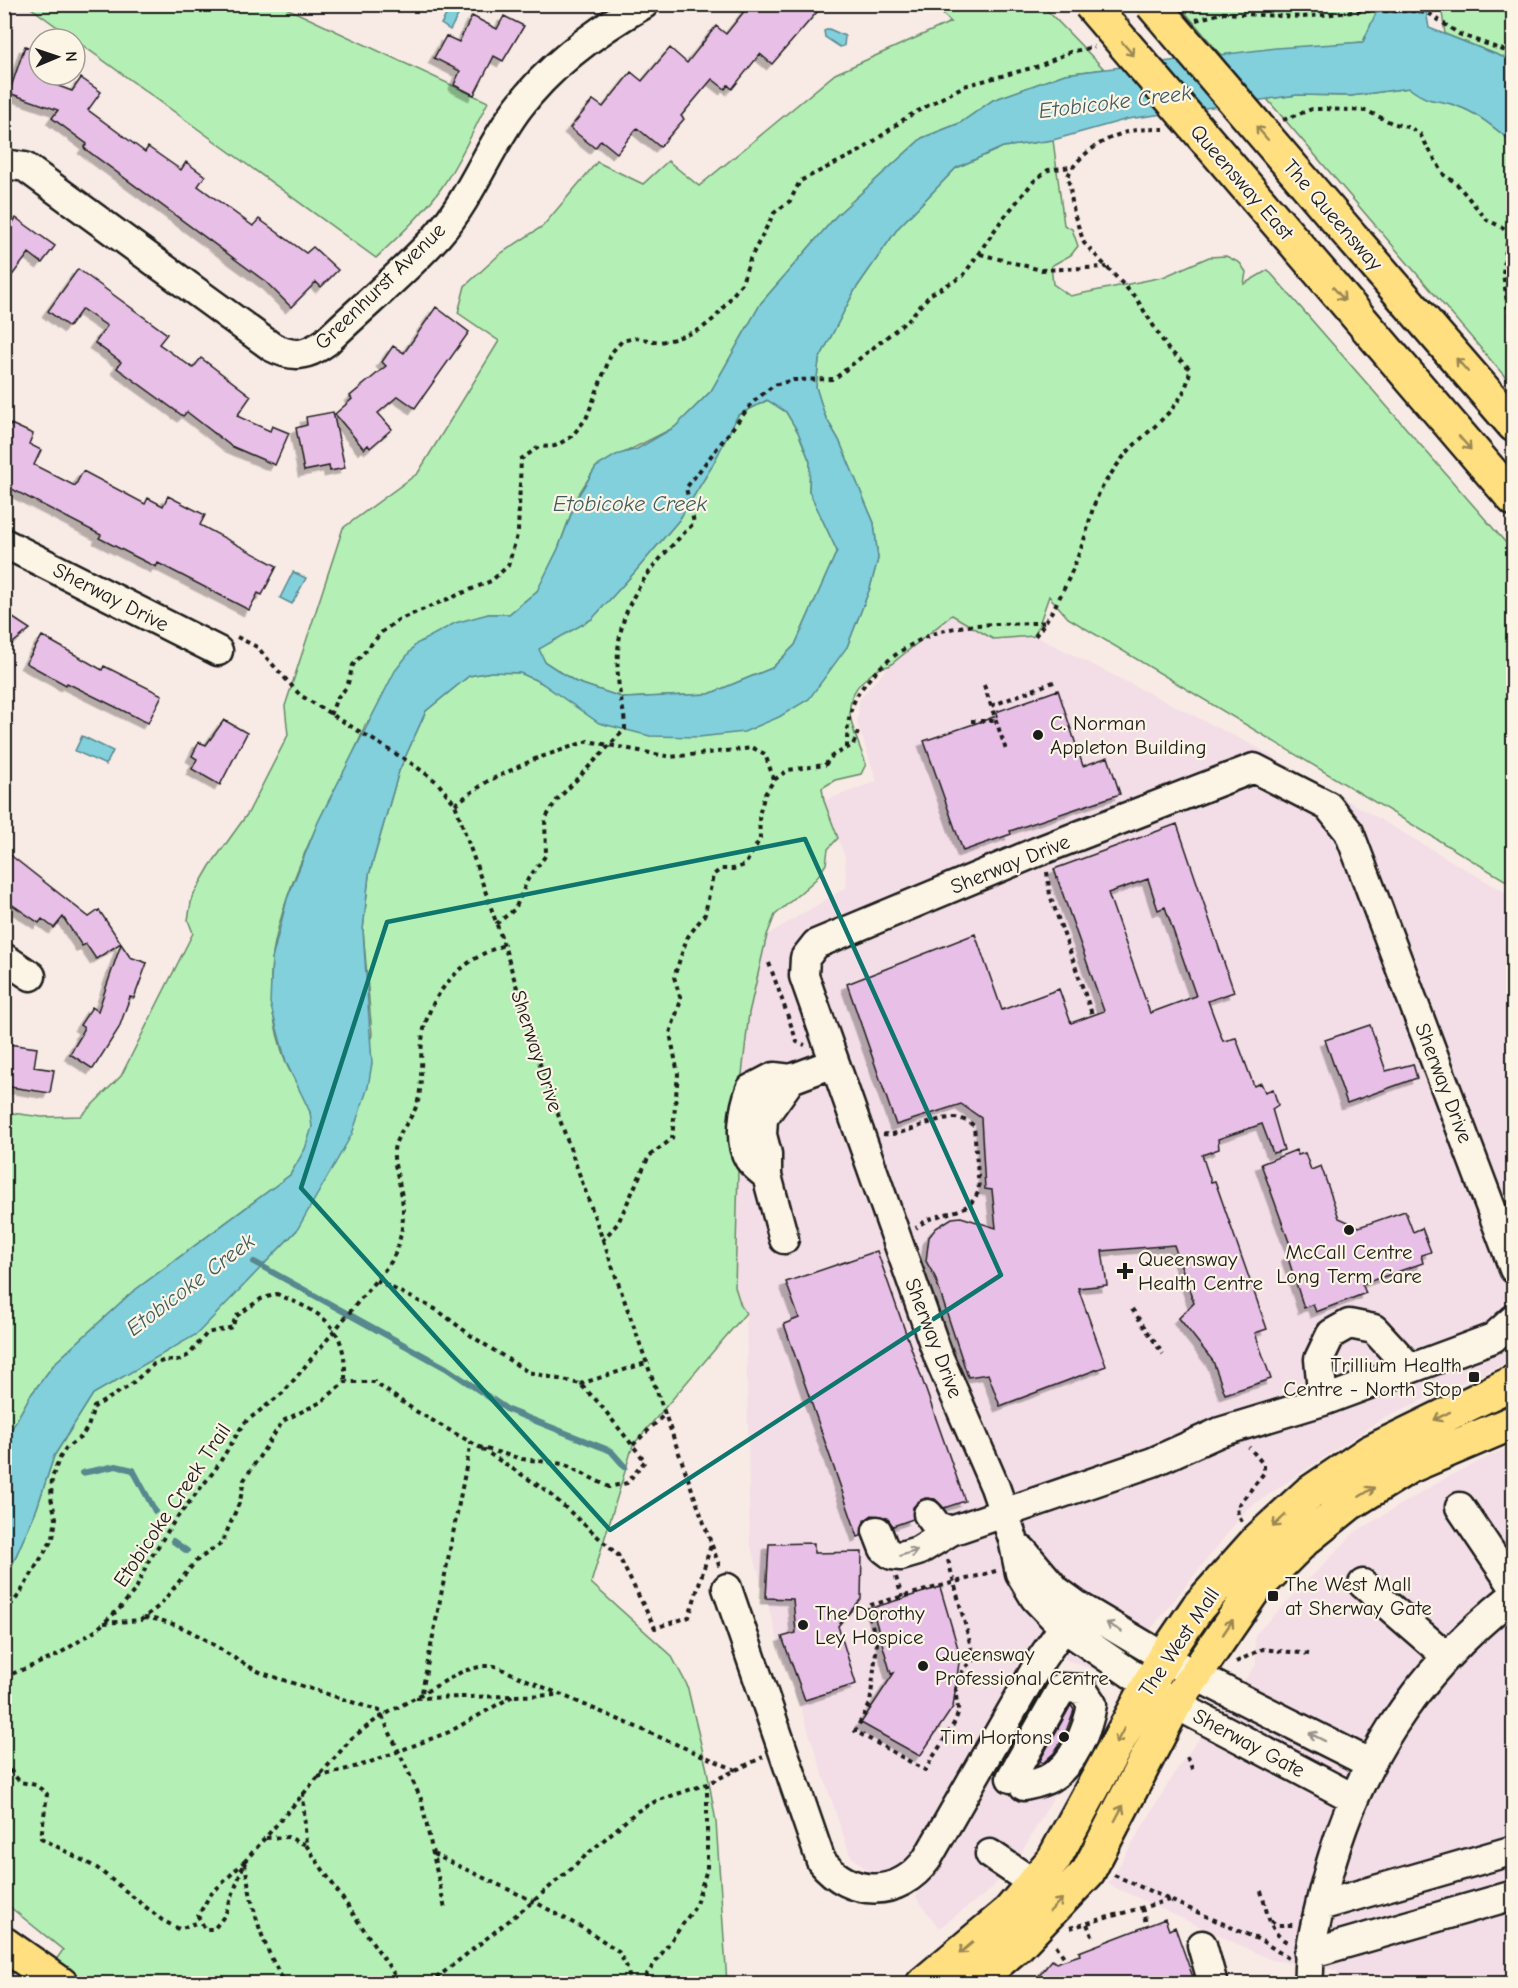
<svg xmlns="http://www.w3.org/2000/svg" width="1518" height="1988" font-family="'Comic Neue',sans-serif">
<defs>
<filter id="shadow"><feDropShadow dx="-5.5" dy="5.5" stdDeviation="0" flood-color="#0004"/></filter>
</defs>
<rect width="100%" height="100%" fill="#f8eae5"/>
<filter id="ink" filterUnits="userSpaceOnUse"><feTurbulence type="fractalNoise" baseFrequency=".0167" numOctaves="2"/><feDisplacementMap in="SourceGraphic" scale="12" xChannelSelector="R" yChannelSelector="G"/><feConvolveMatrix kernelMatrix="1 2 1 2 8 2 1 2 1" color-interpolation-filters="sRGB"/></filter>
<g filter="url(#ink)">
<path fill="#f3dde6" d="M952,615L993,639L1035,636L1254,746L1513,897V1360L1383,1418L1247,1509L1147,1634L1123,1680L1059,1657L919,1892L898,1897L850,1855L780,1646L750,1543L746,1313L741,1306L735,1287L740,1092L749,1013L767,935L847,887L845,857L824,801L877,781L857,722L860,699L889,666Z
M1513,1445V1983H1340L1337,1970L1272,1960L1108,1884L1181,1763L1256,1665L1255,1635L1355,1532L1449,1476Z
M1055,1670L1097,1690L1101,1715L1020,1855L990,1890L939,1928L916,1897L949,1854Z"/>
<path fill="#b4f0b5" stroke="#688668" stroke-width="1.5" d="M27,5H280L488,102C473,131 460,161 442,187C423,214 399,236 376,258Z
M933,5H1042L1104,69L1065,74L993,100L960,123L922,138L837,215L761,303L711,391L675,427L596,467L578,495L558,549L538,590L509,614H488L365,725C354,759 333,789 318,823C299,865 278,913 272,960C268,995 274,1030 286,1063C294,1082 312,1104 312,1125C312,1142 298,1161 290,1175L131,1293L55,1363L30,1396L5,1441V1112L42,1117L81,1116L121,1076L193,933L188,920L192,897L210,866L248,813L288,735L285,706L343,528L418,473L499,341L458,313L465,286L500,254L543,226L597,162L643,184L668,161L699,186L835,74L951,22Z
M1179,5H1380L1363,42L1221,55Z
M1441,5H1513V61L1445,34Z
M1409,88C1432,105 1435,97 1457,106C1478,113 1496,129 1513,143V386L1267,99L1297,95L1351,96Z
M1053,140L1064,225L1072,229L1078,246L1071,255L1051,266L1053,284L1070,296L1163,277L1209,257L1226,256L1240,263L1246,272L1244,284L1268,270L1513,551V885L1068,618L1049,596L1035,636L993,639L952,615L889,666C878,667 873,673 865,679C836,704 856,734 866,764L861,774L835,780L822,788L824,801L838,838L828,849L826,864L816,879L775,915L767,935L749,1013L740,1092L735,1287L741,1306L746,1313L633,1445L591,1583L671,1655L687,1685L707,1770L716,1822L727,1983H69L48,1971L63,1950L5,1903V1581L37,1508L54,1456L93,1394L196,1334L297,1230L372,1035L363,930L369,875L399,771L426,711L469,676L491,672L521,673L650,736L847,647L870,588L878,559L874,523L839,440L825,416L816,387L819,360L855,290L898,228L956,168L1003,147Z
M768,400L786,412L798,432L810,462L809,491L837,551L795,645L772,668L709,694L624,698L576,682L545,662L538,649L592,619L634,573L679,520L711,468L738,415Z"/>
<path fill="#81d0dc" stroke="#59888f" stroke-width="1.5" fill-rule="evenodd" d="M1380,4L1425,5L1429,28L1513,61V143C1496,129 1478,113 1457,106C1435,98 1432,105 1409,88L1351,96L1297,95L1128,119L1053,140L1003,147L956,168L898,228L855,290L819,360L816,387L825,416L839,440L874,523L878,559L870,588L847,647L809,699L779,717L744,732L699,737L650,736L599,723L540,682L520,673L491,672L469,676L426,711L399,771L369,875L363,930L372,1063L368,1087L352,1134L297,1230L197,1334L93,1394L54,1456L37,1508L5,1581V1441L30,1396L55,1363L131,1293L290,1175L305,1149L312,1127L310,1112L286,1062L270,1003L272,959L287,899L318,822L395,671L416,644L455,623L488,614H509L537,591L558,549L578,496L596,467L616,455L637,449L675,427L711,391L761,303L837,215L922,138L960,123L993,100L1065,74L1276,48L1363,42ZM767,400L786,412L798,432L810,462L809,491L837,551L795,645L772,668L709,694L624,698L576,682L545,662L539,649L592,619L634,573L679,520L711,468L738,415Z
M452,5L461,10L450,30L441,24Z
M829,29L845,36L844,46L840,47L825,37L824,31Z
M293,572L306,578L292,604L280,598Z
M82,736L113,751L106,765L75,751Z"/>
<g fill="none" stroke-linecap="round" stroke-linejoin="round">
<path stroke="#59888f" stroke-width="6" d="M254,1262L446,1368L508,1410L611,1451L625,1467
M82,1473L116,1466L133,1470L155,1511
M173,1541L187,1551"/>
</g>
<path fill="#e8bfe7" stroke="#1c1c1c" stroke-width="1.5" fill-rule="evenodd" filter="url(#shadow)" d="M750,4H824L772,64L760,54L732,89L728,85L725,89L712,79L681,116L684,119L660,147L637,128L617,153L601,140L595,148L570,128L593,100L603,107L631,72L642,81L670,48L687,63L716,26L726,34Z
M472,16L497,29L504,16L524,26L503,61L494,56L474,95L454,85L460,71L434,58L446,36L459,42Z
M25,46L39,51V75H47L45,81L72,91L81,78L101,92L88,110L145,152L148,147L181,170L186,162L205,176L198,186L253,226L259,219L306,253L313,247L338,270L321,287L316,282L291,307L266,282L84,148L87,144L52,118L58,110L9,93Z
M16,218L55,246L42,263L29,253L4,286V235Z
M78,269L167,334L159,344L193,368L201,358L251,396L237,416L270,431L272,426L289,433L275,465L231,446L187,412L183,416L117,368L121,362L95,343L107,326L82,309L69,327L48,311Z
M436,307L469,332L415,408L398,396L378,413L392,429L370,448L368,445L364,449L335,414L352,399L350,396L386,366L382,362L393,346L404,353Z
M333,412L345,468L330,471L329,466L304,471L296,428L307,425L306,417Z
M11,424L33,434L29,444L41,450L34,465L75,486L83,471L145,504L148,498L163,506L168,496L205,515L200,525L277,566L262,595L258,593L249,610L158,563L156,567L138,558L99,538L101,535L4,485L10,471L4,469V437Z
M4,612L30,629L8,647L4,653Z
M42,636L102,670L104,666L162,695L148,723L67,683L66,685L26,663Z
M1058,690L1083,766L1108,757L1120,794L1010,831L1011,834L963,851L924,741L997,716L996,712Z
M224,720L247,733L220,785L192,769L197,759L192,756L199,742L206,745Z
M1177,824L1234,992L1208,1001L1223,1041L1236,1038L1254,1086L1261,1083L1265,1092L1273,1089L1278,1105L1272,1109L1284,1150L1273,1153L1262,1124L1218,1139L1219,1149L1202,1155L1211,1182L1215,1181L1267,1329L1255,1333L1271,1379L1225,1394L1213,1361L1179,1318L1194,1303L1174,1245L1102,1251L1107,1285L1078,1288L1106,1366L1000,1406L988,1374L968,1377L935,1277L926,1261L929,1237L936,1228L952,1218L961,1217L996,1228L992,1190L985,1189L981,1118L961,1104L896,1125L847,984L975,934L1002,1010L1059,989L1071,1023L1104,1011L1054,869ZM1148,879L1158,910L1165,907L1196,996L1150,1013L1108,893Z
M4,850L89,917L99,910L121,943L96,959L86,944L82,946L63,917L54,928L42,919L39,923L4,899Z
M121,944L130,957L147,963L134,998L130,997L119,1028L93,1069L70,1054L82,1034L81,1033L84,1028L80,1025L92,1007L98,1011Z
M1370,1025L1386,1071L1413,1064L1417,1078L1347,1103L1325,1040Z
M8,1044L37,1048L34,1067L54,1070L50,1093L4,1086Z
M1296,1150L1298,1155L1305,1153L1311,1170L1321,1166L1339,1218L1359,1227L1405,1211L1413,1232L1422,1228L1431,1252L1421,1255L1423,1263L1362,1284L1366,1293L1316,1312L1313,1304L1304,1308L1287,1255L1293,1253L1261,1164Z
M877,1251L965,1501L944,1508L935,1499L925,1498L913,1507V1519L893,1526L887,1518L872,1515L864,1521L861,1536L858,1537L784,1324L799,1318L786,1282Z
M814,1543V1553L862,1552L861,1599L838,1626L856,1684L805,1700L782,1637L796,1633L793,1599L766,1598L769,1544Z
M940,1587L960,1655L953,1707L920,1756L861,1723L894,1673L891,1674L872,1608Z
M1071,1705L1074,1710L1064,1737L1054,1753L1043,1763L1040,1761L1042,1757Z
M1165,1919L1169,1930L1175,1927L1195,1983H1033L1052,1960L1056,1963L1080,1955L1079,1952Z"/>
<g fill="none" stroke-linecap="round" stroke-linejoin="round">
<g stroke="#1c1c1c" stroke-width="33">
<path id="minor" d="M4,164L25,167L272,347C293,358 307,356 326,342C363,306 404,273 438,235C472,196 488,148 518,108C551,64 596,31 644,4
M4,543L218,651
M4,958L31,976
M767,1176C761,1171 753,1165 749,1159C738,1141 744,1107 751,1089L774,1077L791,1079L834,1063
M784,1239L767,1176V1154L762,1135L763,1118L791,1079
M1323,1401L1319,1359L1331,1334L1349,1324L1374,1329L1409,1367
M1460,1507L1514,1587
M928,1514L937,1526L951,1531
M877,1531L884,1549L892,1555L901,1556L918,1551L951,1531L1153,1462L1220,1432L1323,1401L1493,1338L1514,1319
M1023,1551L1056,1590L1078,1606L1194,1675L1369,1763
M1363,1584L1445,1655
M727,1588L821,1861C851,1898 899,1898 927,1859L1042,1658L1078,1606
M1011,1778L1062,1688L1082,1689L1092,1704C1088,1729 1074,1764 1051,1777C1044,1782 1033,1784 1024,1786
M1353,1798L1175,1704L1063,1627L1035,1598L1020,1573L1013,1539L995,1487L939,1358L804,976L805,958L816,944L1039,851L1254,768L1328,806L1349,832L1514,1269
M990,1854L1033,1883
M1320,1906L1514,1850
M1202,1945L1213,1984
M1309,1954L1514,1895
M1309,1984C1307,1953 1316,1923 1323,1893C1353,1768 1413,1675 1514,1595"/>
</g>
<g stroke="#1c1c1c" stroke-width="38">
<path id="major" d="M1355,241L1514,425
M1301,250L1514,499
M923,1984L1009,1912L1054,1859L1164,1657L1198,1607L1258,1540L1308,1494L1370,1452L1514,1382
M972,1984L1018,1945L1088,1872L1175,1704L1253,1591L1304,1540L1350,1503L1408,1467L1514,1422"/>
</g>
<g stroke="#1c1c1c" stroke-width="38">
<path id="highway" d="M4,1944L61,1984"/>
</g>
<path stroke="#1c1c1c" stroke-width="4" stroke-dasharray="4.5 4.5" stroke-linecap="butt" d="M1196,20L1222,13L1302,17L1362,11H1415L1430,14L1459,34L1514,54
M1283,120L1312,109H1327L1367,111L1392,123L1411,128L1420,134L1444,175L1456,183L1487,220L1502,227L1508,235L1503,273L1510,324L1514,331
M980,254L1041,270L1107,267
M1035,636C1058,607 1073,571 1085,537C1092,514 1092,503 1106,481C1112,473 1118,463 1125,455C1149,427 1186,409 1190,369L1168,349L1136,298L1084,243L1074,214L1068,176C1078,153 1112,133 1137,130C1146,129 1157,129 1166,129
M237,637L257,647L300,695L414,765L437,782L455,804L504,945L540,1064L720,1568
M984,685L1007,753
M991,706L1056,681
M330,715L337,698L347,687L353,665L382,632L398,620L491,581L508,566L518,532L521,459L539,447L555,446L571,437L586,419L612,352L622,341L635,338L660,342L675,339L701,329L716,317L742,283L750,259L774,213L790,201L800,181L862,150L907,117L964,86L1039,66L1070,52L1094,47
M971,721H996
M847,748C847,730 848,710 858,694C877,663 919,634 955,628C985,622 1016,625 1047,622
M455,804L488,781L535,759L588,741L671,757L753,748L765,754L774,780
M1047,872L1050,895L1093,1017
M496,924L515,909L528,879L546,855L545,819L557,800L625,729C625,715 621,702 619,688C610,611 643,574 694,523L686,488L753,402L774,385L793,380L834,379L908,320L931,294L963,276L1001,221L1034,181L1048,170L1071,167
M769,963L797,1042L805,1045
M883,1134C913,1137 948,1103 974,1126L979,1189C970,1219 937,1208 916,1228
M602,1241L618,1223L649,1156L672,1139L678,1074L670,1033L681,1000L674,977L687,938L705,914L713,875L721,869H733L745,865L760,839L759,815L765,794L774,780L788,770L825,765L832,756L853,745L859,729
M1132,1309L1163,1354
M580,1384L649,1362
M633,1445L666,1413
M482,1449L547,1491L618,1555L655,1628L689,1617L711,1545
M1242,1522L1238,1515L1237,1507L1264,1473V1465L1249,1447
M948,1560L974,1658
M996,1571L867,1606L877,1643L870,1704L855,1731L925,1770C932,1757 955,1726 958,1713C959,1707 955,1698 956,1690C961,1656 989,1650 1019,1655
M896,1577L902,1597
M4,1613L19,1595L53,1538L56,1518L51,1498L52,1478L59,1459L66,1448L81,1437L88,1427L94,1407L128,1387L154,1364L166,1360L177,1361L189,1355L207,1333L233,1327L235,1317L261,1299L277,1294C323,1314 347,1324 345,1382
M144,1618C193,1622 220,1654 262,1673L386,1713
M104,1623L141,1620L159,1606L196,1561L222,1543L240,1501L244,1480L283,1421L321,1402L345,1382H374L414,1410L479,1447L522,1459L564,1464L609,1487L627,1483L645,1461L598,1402L580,1384L528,1372L473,1337L437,1310L376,1280
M1236,1662L1262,1649L1309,1654
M4,1677L54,1657L95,1631L120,1608L136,1589L148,1562L175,1520L215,1470L244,1423L284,1392L391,1262C404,1237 406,1210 399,1182C397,1172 393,1161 394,1150C396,1133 414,1118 418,1101C423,1082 420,1061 422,1041C427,995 461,959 504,945
M422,1692L471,1442
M416,1698L561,1695
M382,1716L421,1799L445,1909
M1187,1757L1194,1773
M4,1763L20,1782L36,1785L47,1794L41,1838L97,1868L162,1920L179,1929L199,1922
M318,1777L365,1764L449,1732L513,1696
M266,1838L288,1837L306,1845L303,1793
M306,1845L401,1984
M433,1854L533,1901L590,1932L618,1951L628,1969L630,1984
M245,1861L210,1895L198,1916L205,1929H214L225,1915L245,1861L352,1738L377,1719L463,1671L483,1666H495L506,1671L736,1770
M245,1863C251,1906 262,1947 286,1984
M1114,1875L1262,1941L1288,1958
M1261,1891C1267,1909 1269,1936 1290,1943
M1142,1908L1146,1923
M1271,1921L1277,1925H1293
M1087,1924L1092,1936
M1070,1928L1169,1900
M1056,1945L1064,1957
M429,1984L530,1904L636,1812L656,1801L707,1784L763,1757
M640,1984L695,1907L707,1869V1784"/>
<use href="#minor" stroke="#fcf5e5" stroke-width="28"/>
<use href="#major" stroke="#ffdf80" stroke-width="33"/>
<use href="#highway" stroke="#ffdf80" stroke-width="33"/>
<g stroke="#1c1c1c" stroke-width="38" stroke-linecap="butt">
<path id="major-bridge" d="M1090,4L1301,250
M1152,4L1355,241"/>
</g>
<use href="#major-bridge" stroke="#ffdf80" stroke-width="33"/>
</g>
<defs><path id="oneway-shaft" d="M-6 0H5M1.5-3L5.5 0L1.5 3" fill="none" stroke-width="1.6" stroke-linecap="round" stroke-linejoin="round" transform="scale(1.5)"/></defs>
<g stroke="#998753">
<use href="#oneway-shaft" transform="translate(1128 49) rotate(49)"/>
<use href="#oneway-shaft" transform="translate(1262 133) rotate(-131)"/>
<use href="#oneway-shaft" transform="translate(1339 294) rotate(49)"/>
<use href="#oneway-shaft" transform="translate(1462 365) rotate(-131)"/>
<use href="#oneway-shaft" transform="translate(1465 443) rotate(49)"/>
<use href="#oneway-shaft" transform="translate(1442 1416) rotate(153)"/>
<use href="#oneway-shaft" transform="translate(1367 1492) rotate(-32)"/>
<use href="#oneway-shaft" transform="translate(1279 1521) rotate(137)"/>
<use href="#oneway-shaft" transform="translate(1228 1627) rotate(-56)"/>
<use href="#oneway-shaft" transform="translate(1120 1736) rotate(118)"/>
<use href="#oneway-shaft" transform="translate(1119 1813) rotate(-62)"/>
<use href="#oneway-shaft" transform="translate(1056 1905) rotate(-46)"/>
<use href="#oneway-shaft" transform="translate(966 1948) rotate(140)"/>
</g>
<g stroke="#97938b">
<use href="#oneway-shaft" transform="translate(909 1553) rotate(-17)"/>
<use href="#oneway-shaft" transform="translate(1114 1627) rotate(-150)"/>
<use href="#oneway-shaft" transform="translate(1317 1737) rotate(-153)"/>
</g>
</g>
<path fill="none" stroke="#0f766e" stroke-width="4.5" stroke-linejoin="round" d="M805,839L1001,1275L610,1530L301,1188L387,922Z"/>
<g fill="#1c1c1c" stroke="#fcf5e5" stroke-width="2">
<circle cx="1038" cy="735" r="6"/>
<circle cx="1349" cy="1230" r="6"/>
<path d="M1122 1262h6v6h6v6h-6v6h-6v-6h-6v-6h6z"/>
<rect x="1468" y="1371" width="12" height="12" rx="3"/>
<rect x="1267" y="1590" width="12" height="12" rx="3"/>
<circle cx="803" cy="1625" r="6"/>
<circle cx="923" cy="1666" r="6"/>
<circle cx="1064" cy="1737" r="6"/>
</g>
<g text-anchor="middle" stroke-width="4.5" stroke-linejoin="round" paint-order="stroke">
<g font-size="21" fill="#1c1c1c" stroke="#fcf5e5">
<text transform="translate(1242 182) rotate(49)" y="7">Queensway East</text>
<text transform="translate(1333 215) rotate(49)" y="7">The Queensway</text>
<text transform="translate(380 286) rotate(-44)" y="7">Greenhurst Avenue</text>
<text transform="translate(111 597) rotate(27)" y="7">Sherway Drive</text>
<text transform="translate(1010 864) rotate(-22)" y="7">Sherway Drive</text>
<text transform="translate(537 1051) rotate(72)" y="7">Sherway Drive</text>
<text transform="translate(1444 1083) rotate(69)" y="7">Sherway Drive</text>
<text transform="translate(934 1338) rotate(69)" y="7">Sherway Drive</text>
<text transform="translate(172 1505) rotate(-56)" y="7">Etobicoke Creek Trail</text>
<text transform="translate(1179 1642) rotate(-56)" y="7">The West Mall</text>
<text transform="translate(1249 1743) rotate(28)" y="7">Sherway Gate</text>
</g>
<g font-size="21" fill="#1c1c1c" stroke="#fcf5e5" text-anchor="start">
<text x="1050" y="730">C. Norman<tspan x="1050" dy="24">Appleton Building</tspan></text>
<text x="1349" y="1259" text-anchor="middle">McCall Centre<tspan x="1349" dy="24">Long Term Care</tspan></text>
<text x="1138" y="1266">Queensway<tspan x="1138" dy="24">Health Centre</tspan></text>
<text x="1462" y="1372" text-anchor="end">Trillium Health<tspan x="1462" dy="24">Centre - North Stop</tspan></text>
<text x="1285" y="1591">The West Mall<tspan x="1285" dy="24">at Sherway Gate</tspan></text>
<text x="815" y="1620">The Dorothy<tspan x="815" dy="24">Ley Hospice</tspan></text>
<text x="935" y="1661">Queensway<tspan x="935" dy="24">Professional Centre</tspan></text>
<text x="1052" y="1744" text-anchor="end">Tim Hortons</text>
</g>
<g font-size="22" font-style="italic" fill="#3f5b5f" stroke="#fcf5e5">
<text transform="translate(1115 101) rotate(-7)" y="8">Etobicoke Creek</text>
<text x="630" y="511">Etobicoke Creek</text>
<text transform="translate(190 1284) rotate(-37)" y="8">Etobicoke Creek</text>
</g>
</g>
<rect width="1518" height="1988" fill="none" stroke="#fcf5e5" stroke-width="24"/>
<rect x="12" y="12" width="1494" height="1964" fill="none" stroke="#1c1c1c" stroke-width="2" filter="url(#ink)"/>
<g transform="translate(57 57) rotate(88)"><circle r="28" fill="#fcf5e5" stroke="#a29e95" stroke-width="1.5"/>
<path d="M0-4.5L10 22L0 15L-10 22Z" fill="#1c1c1c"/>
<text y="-9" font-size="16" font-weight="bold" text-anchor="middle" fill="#1c1c1c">N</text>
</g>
</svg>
